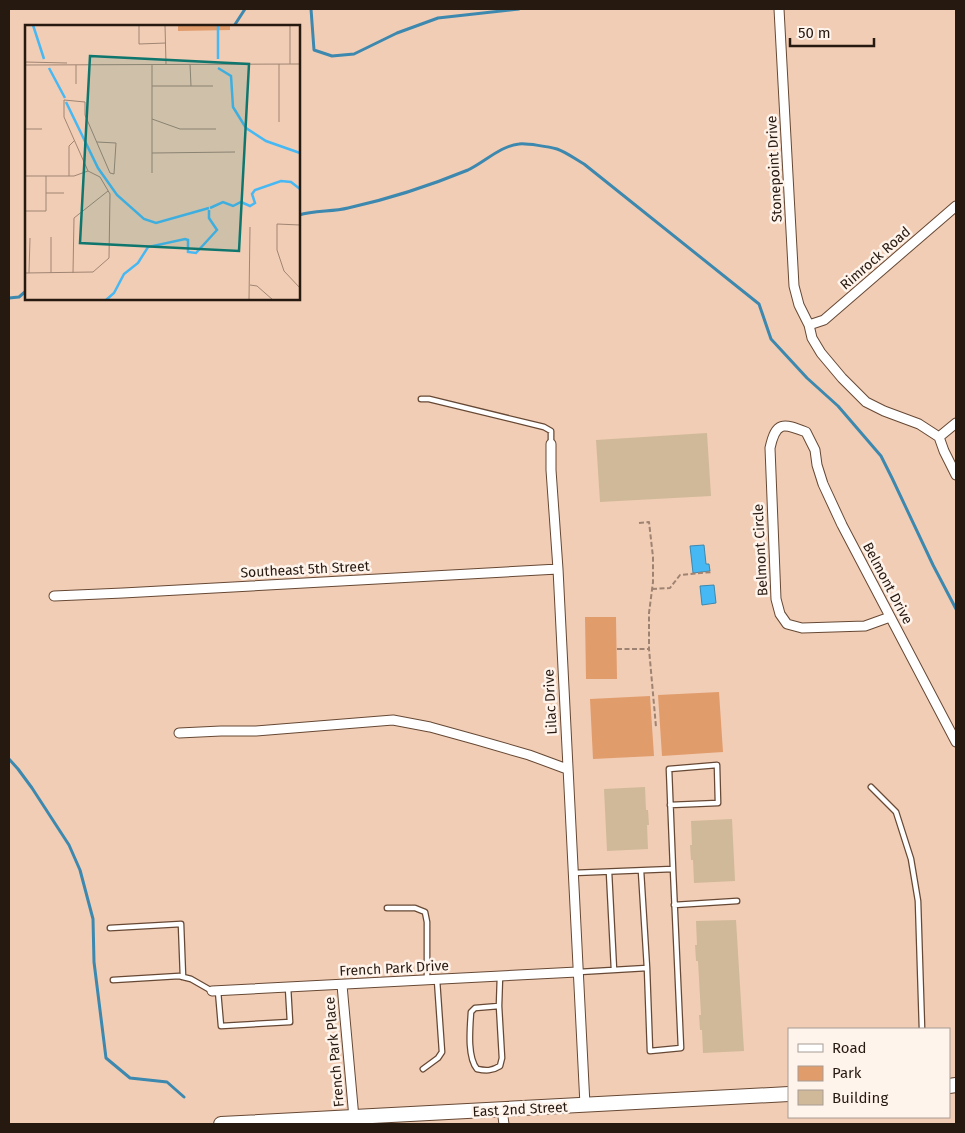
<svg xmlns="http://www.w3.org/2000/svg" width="965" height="1133" font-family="'Fira Sans',sans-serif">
<rect width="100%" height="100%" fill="#f1cdb5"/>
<path fill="#e19c6c" d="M585,617H616L617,679H586Z
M719,692L723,752L662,756L658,695Z
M650,696L654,756L593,759L590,699Z"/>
<path fill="#46b8f3" stroke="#3c88af" d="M704,545L706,564H709L710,571L693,573L690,546Z
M714,585L716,603L702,605L700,586Z"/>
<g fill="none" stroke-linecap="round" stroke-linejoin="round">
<path stroke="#3c88af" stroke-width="3" d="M311,9L314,50L332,56L354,54L397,33L438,18L519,9
M234,26L245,9
M299,215C314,210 332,212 348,208C389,199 429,186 468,170C485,162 500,146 519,144C526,143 550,147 557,149C566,152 575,159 584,164L759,304L771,339L807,378L838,406L881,456L892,478L933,565L956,609
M9,298L19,297L26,291
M9,759L18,769L32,788L69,845L80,870L93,919L94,962L106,1058L130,1078L167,1082L184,1097"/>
</g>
<path fill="#d0b998" d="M707,433L711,496L600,502L596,440Z
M645,787L646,810H648L649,825H647L648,849L607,851L604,789Z
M732,819L735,881L694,883L693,860H691L690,845H692L691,821Z
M736,920L744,1051L703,1053L702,1030H700L699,1015H701L698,961H696L695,945H697L696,921Z"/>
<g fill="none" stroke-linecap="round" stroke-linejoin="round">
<g stroke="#664834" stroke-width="7">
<path id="service" d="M421,399H429L544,427L551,431V444
M871,787L896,812L911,859L918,901L922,1029
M670,805L718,803L717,765L669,769L673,869
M641,871L647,968
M609,872L614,970
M573,873L673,869L681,1048L650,1051L647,968L579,972
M674,905L737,901
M387,908H415L425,912L427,922V980
M110,928L181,924L183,977
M113,980L179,976L191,979L212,991
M218,991L221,1026L290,1022L288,987
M499,1006L475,1008L471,1012C470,1028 467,1057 477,1069C486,1071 492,1071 500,1066L502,1058L499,1006L500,976
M423,1069L438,1058L442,1052L437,980"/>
</g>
<g stroke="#664834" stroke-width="11">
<path id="minor" d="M779,9L794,286L799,305L809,325L812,338L821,353L842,378L866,402L884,411L919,424L939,437L944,451L956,475
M809,325L824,320L956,206
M939,437L956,423
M551,444V470L558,569L585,1105
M54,596L123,593L558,569
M890,617L865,626L802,628L787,624L780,614L776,599L770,448C776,421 783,423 806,432L815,450L817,465L823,484L842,525L956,742
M179,733L221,731H256L393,720L430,727L477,740L529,755L567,769
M342,985L354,1118
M212,991L577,972
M502,1110L504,1124"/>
</g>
<g stroke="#664834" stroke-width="16">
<path id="primary" d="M949,1086L956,1085
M221,1124L789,1094"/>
</g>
<path stroke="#9e8372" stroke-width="2" stroke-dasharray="5 2.5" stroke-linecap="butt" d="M639,523L649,522L653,557V582L649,613V649L656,727
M652,589L670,588L680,575L712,572
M617,649H649"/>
<use href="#service" stroke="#fff" stroke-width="4.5"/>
<use href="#minor" stroke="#fff" stroke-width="9"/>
<use href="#primary" stroke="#fff" stroke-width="14"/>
</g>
<g text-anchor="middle" stroke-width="5" stroke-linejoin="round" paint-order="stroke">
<g font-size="14" fill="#261910" stroke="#fff4ec">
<text transform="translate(774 169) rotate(-93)" y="5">Stonepoint Drive</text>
<text transform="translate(875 258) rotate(-41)" y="5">Rimrock Road</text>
<text transform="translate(760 550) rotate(-93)" y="5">Belmont Circle</text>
<text transform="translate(305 569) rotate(-3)" y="5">Southeast 5th Street</text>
<text transform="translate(888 583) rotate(62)" y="5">Belmont Drive</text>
<text transform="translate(550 702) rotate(-93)" y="5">Lilac Drive</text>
<text transform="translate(394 968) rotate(-3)" y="5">French Park Drive</text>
<text transform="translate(334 1052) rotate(-95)" y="5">French Park Place</text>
<text transform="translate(520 1109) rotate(-3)" y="5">East 2nd Street</text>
</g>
</g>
<g transform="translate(25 25)">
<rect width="275" height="275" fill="#f1cdb5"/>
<path d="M153,0H205V5L153,6Z" fill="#e19c6c"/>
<path fill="none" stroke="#46b8f3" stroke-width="2.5" d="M8,0L19,34M193,0V34M24,43L40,73M193,43L206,51L208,82L221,103L241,116L275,128M41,77L73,143L92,170L119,194L131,198L184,183M185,183L198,177L208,181L216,177L225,181L230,178L227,169L230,165L256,156L266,157L275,164M81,275L89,268L99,249L113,238L123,222L160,214L163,215V227L171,228L192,205L184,193V185"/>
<path fill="none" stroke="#a08573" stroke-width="1" d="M114,0V19L141,18M140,0L141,39M0,37L42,38M165,39L166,61M265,39V0M0,40L275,39M51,40V59M127,61H188M127,94L155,104H191M254,97V39M0,104H17M127,128L210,127M127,148V39M0,151H49L63,146M44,151V121L49,116M21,168H39M0,186H21V151M275,200L252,199V225L259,246L275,263M0,248L68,247L84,233L85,169L75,152L63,146L39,92V75L60,77V90L85,148L89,149L91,118L72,117M4,248L5,213M26,248V212M48,248L49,193L83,166M225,260L232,261L248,275M224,275L225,202"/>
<path fill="#0f766e" fill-opacity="0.15" stroke="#0f766e" stroke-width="2.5" d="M65,31L224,39L214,226L55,218Z"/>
<rect width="275" height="275" fill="none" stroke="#261910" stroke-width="2.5"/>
</g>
<rect width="965" height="1133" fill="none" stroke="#261910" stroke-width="20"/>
<rect x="788" y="1028" width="162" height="90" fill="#fff4ec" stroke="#a89c94"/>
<rect x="798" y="1044" width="25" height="8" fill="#ffffff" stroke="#a89c94"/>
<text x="832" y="1053" font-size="15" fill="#261910">Road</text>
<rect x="798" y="1066" width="25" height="15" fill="#e19c6c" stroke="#a89c94"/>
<text x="832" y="1078" font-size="15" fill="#261910">Park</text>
<rect x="798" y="1090" width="25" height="15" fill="#d0b998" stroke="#a89c94"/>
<text x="832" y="1103" font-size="15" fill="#261910">Building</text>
<path d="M790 38v8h84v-8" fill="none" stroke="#261910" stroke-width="2.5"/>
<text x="798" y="38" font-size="15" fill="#261910" stroke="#fff4ec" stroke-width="4" paint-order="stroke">50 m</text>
</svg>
